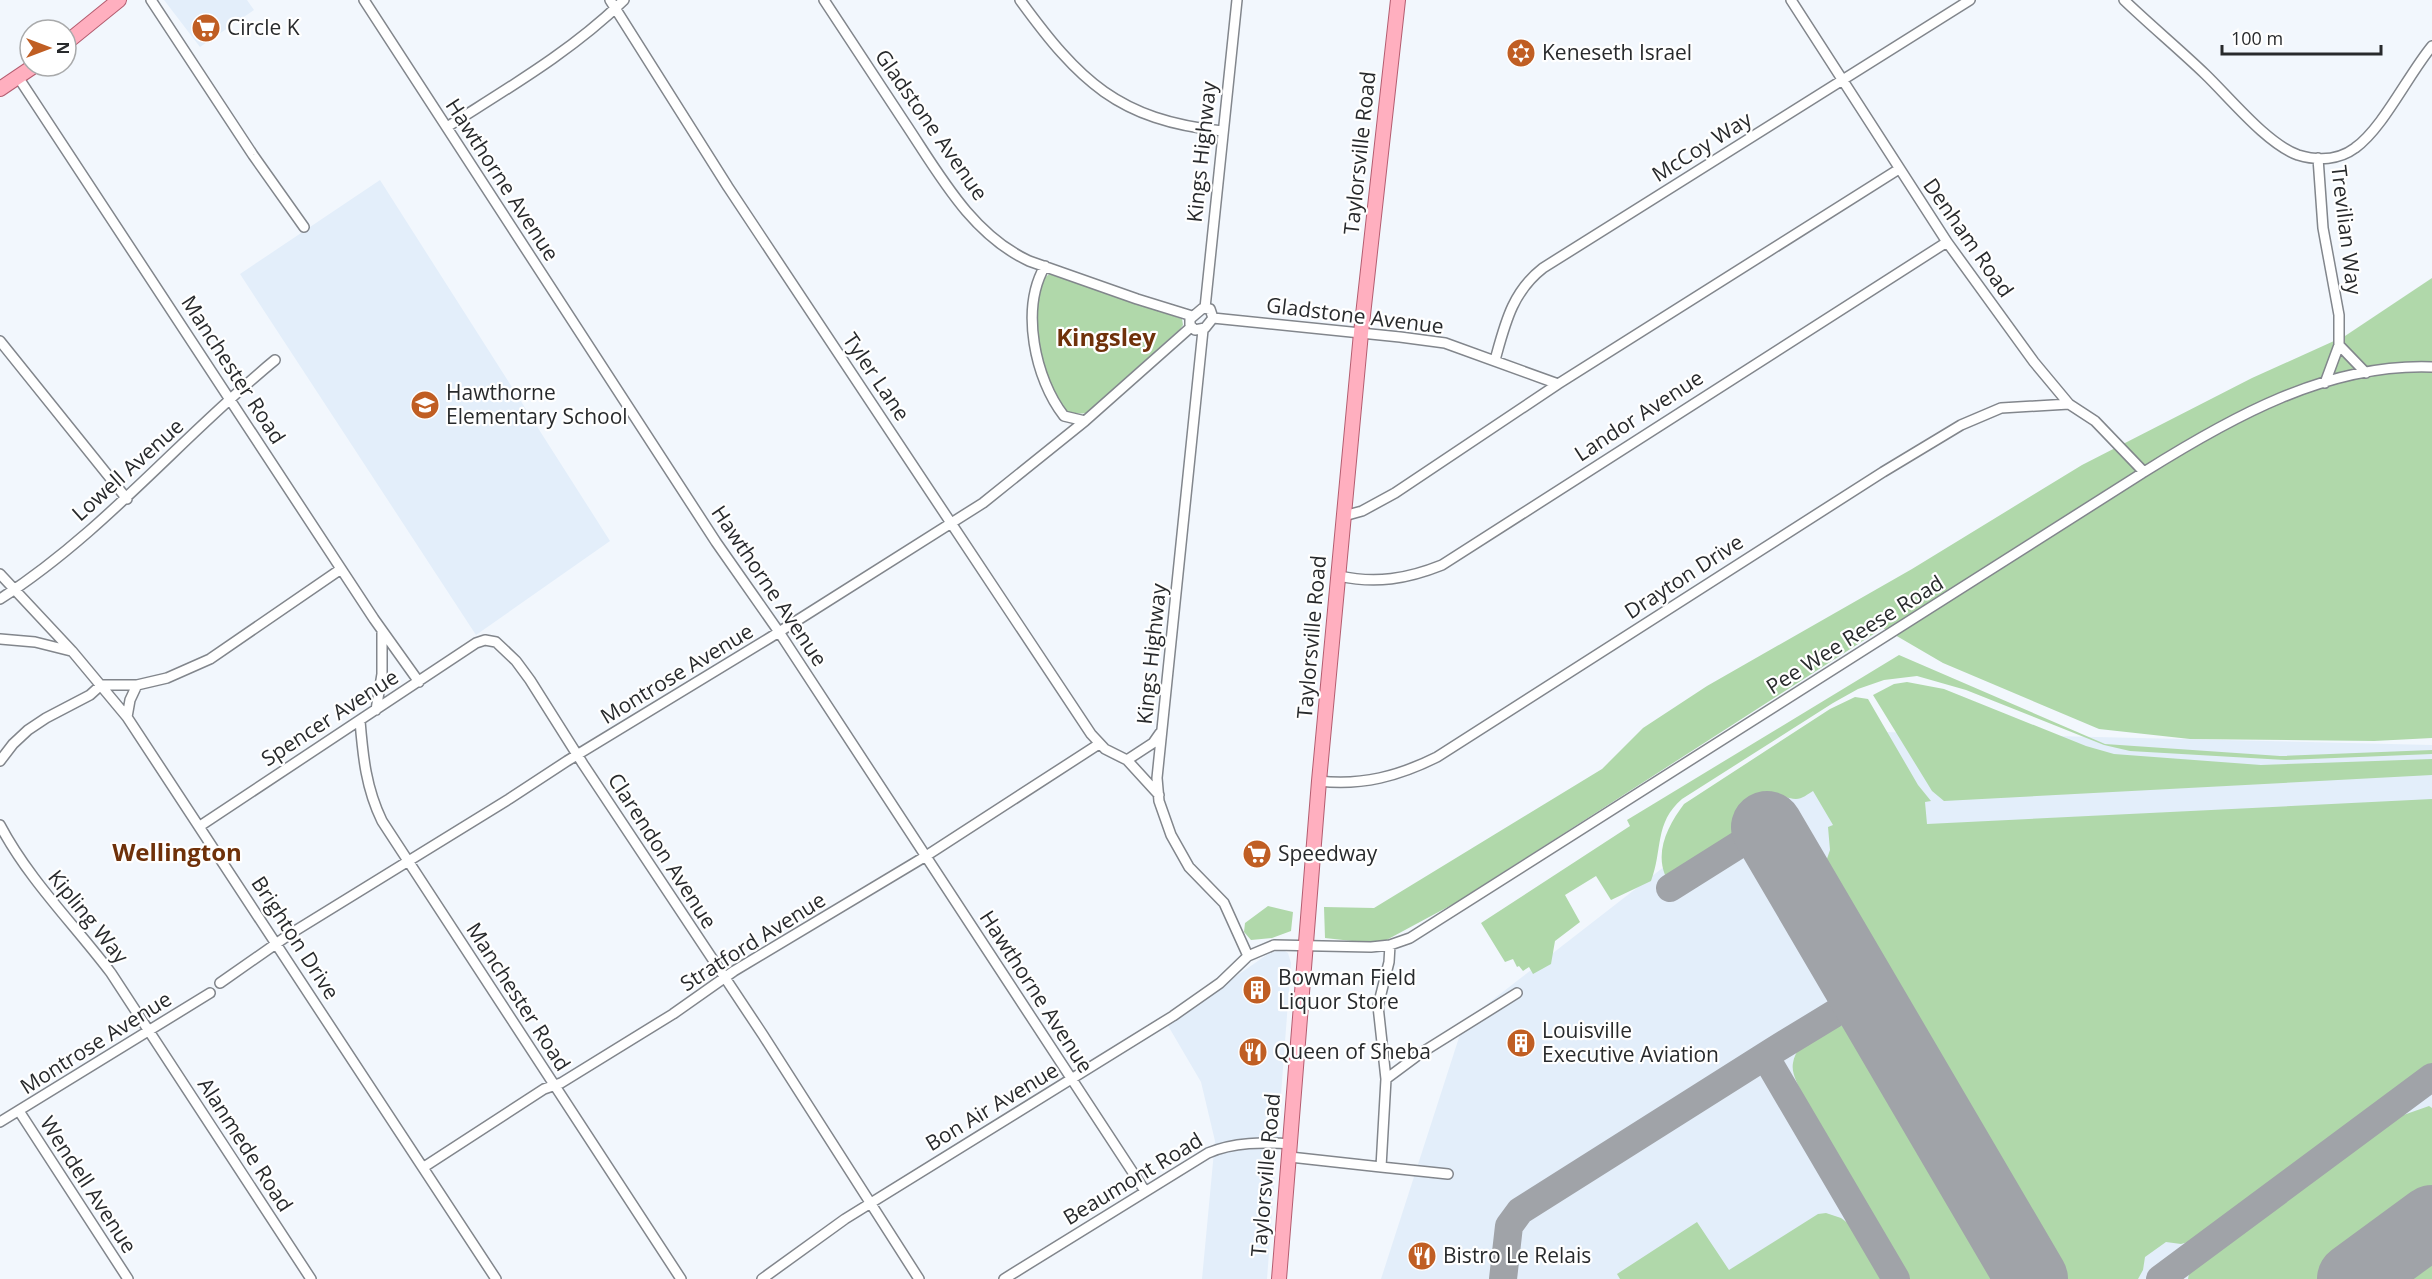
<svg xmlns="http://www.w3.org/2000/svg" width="2432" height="1279" font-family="'Open Sans',sans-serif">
<rect width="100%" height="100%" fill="#f2f7fd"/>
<path fill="#e3eefa" d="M164,0H247L254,10L200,47Z
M380,180L610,541L476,635L240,274Z
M1839,731L2432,745V1279H1381L1464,1022Z
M1282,949L1288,953L1291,963L1267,1279H1202L1215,1141L1201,1082L1167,1024L1268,954Z"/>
<path fill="#b0d8aa" d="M1049,274L1182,319L1183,325L1180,329L1086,413C1079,414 1073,414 1067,411C1041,394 1023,294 1049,274Z
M2432,278V738L2374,741L2190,739L2099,729L1943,663L1883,628L1457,902L1379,944L1325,938L1324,907L1374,908L1602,769L1643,728L1707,686L1912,569L2082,465L2252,378L2345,336Z
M1899,655L2105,744L2280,756L2432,750V754L2285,760L2130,751L2104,745L1966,690L1917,676L1884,680L1858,689L1833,703L1682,799C1654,823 1663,850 1651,881L1611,900L1596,876L1565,895L1580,922L1555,941L1551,964L1533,974L1529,967L1523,971L1519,966L1517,967L1513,959L1505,962L1481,923L1630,826L1627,820Z
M1907,682L1944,689L2086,746L2114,754L2261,765L2432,759V775L1944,801L1932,791L1873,695L1894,684Z
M1855,697L1868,699L1918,785L1931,801L1925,802L1927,824L2432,799V1064L2192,1241L2181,1244L2166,1242L2145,1257L2143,1270L2138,1279H2058L1821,876L1830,850L1828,827L1833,825L1813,791C1808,794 1802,799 1796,799C1792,799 1787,797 1782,797C1757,797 1741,814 1734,837L1672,874L1665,875C1655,850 1669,824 1684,804L1830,709Z
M1268,906L1293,912L1291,931L1272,938L1251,940L1244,932L1245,923Z
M1853,1024L1873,1038L2016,1279H1910L1802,1094C1798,1084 1791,1073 1793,1063C1797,1038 1831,1025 1853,1024Z
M2429,1106L2432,1108V1198L2321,1279H2188L2190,1268L2197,1260L2318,1170L2395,1118Z
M1826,1213L1841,1218L1849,1224L1881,1279H1620L1617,1274L1697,1222L1729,1270L1818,1214Z
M2432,1242V1279H2382Z"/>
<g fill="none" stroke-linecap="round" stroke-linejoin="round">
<path stroke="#a0a3a8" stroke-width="28" d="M1670,888L1767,827
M1765,1056L1896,1279
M1503,1279L1509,1226L1520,1211L1773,1051L1865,995
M2160,1279L2432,1077"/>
<path stroke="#a0a3a8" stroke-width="72" d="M1767,827L2032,1279
M2353,1279L2432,1221"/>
<g stroke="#82868c" stroke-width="12">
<path id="street" d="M151,0L253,155L304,227
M364,0L716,542L779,632L1145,1191
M610,0L728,187L1091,734L1105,749L1127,760L1159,795
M824,0C851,41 878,82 905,123C939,174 971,234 1029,261L1137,299L1192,316
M1020,0C1079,81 1118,120 1222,131
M1791,0L1947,242L2034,362L2069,404L2095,421L2144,472
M2124,0C2150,25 2179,49 2205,74C2230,98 2267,144 2298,155C2318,161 2339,160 2355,148C2383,128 2408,75 2432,46
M18,77L374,619L419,682
M447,127C508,88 572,51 624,0
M2318,158L2323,228L2339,315V345L2325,383
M1045,266C1020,309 1035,379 1064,416L1085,421
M1203,308L1210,309L1213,318L1205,328L1195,330L1190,325V319Z
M1205,308L1237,0
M1213,318L1400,337L1445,343L1558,384
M1203,330L1157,778L1159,801L1171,835L1189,867L1224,903L1248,956
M0,341L127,499
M2339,345L2366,373
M1495,360C1505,324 1512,292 1543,268L1970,0
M1344,516L1362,511L1395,493L1558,384L1899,169
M0,574L72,651L127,717L496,1279
M1339,576C1376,584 1407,579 1442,565L1947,242
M0,599C103,533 181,437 275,360
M0,639L35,642L71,651
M376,710L382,674V631
M127,717L130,700L137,685L167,678L210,659L341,569
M360,721C363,757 366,788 382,821L681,1279
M1127,760L1153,743L1160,733
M0,761L13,744L28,730L46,718L90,695L101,685H137
M1319,781C1362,786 1399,776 1437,757L1883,472L1961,425L2001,408L2069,404
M0,825C29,880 74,924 111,973L311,1279
M200,826L476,643L485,640L496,642L516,661L530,680L583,764L763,1035L919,1279
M1390,945L1389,962L1378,1006L1386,1079L1381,1167L1448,1174
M220,983L290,934L509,799L567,761L771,637L983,503L1085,421L1191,327
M1386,1079L1421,1053L1517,993
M19,1111L128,1279
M0,1122L210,993
M1290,1157L1381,1167
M424,1167L544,1089L561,1083L673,1014L734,971L926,856L1099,744
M762,1279L845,1219L1173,1016L1220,983L1248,956L1274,945L1371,947L1390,945L1410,938L2144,472C2230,418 2327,363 2432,367
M1004,1279L1208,1153C1234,1142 1263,1142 1291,1144"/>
</g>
<g stroke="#b45d70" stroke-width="16">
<path id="primary" d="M66,43L119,0
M0,89L34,66
M1279,1279L1319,781L1361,333L1398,0"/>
</g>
<use href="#street" stroke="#fff" stroke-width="9"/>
<use href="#primary" stroke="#ffafbf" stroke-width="14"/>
</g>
<defs>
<g id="supermarket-disc" transform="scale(1.5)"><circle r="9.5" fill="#c05e23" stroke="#fff"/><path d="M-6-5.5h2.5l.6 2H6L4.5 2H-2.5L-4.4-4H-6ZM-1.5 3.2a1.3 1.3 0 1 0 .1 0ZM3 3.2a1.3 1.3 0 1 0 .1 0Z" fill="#fff"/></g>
<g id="synagogue-disc" transform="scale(1.5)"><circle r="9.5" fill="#c05e23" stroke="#fff"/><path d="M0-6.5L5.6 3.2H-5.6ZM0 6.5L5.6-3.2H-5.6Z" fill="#fff"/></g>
<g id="school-disc" transform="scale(1.5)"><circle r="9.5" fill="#c05e23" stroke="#fff"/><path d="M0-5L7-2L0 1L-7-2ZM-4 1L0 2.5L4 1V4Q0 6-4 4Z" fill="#fff"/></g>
<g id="building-disc" transform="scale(1.5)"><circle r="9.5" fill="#c05e23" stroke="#fff"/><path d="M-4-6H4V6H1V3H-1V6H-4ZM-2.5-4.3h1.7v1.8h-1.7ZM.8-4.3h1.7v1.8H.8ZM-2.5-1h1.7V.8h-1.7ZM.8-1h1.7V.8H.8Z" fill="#fff"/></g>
<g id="restaurant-disc" transform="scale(1.5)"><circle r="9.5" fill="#c05e23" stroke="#fff"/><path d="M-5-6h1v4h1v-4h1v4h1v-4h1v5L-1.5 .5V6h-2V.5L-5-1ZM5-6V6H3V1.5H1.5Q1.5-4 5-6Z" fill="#fff"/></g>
</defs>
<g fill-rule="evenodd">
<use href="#supermarket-disc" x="206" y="28"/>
<use href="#synagogue-disc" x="1521" y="53"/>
<use href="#school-disc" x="425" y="405"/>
<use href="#supermarket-disc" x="1257" y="854"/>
<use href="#building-disc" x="1257" y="990"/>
<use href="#building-disc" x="1521" y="1043"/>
<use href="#restaurant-disc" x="1253" y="1052"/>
<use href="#restaurant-disc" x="1422" y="1256"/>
</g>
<g text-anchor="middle" stroke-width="4.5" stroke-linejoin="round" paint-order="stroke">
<g font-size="21" fill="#282a2c" stroke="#fff" text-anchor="start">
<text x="227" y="35">Circle K</text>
<text x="1542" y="60">Keneseth Israel</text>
<text x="446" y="400">Hawthorne<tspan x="446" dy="24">Elementary School</tspan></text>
<text x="1278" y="861">Speedway</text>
<text x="1278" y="985">Bowman Field<tspan x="1278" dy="24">Liquor Store</tspan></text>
<text x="1542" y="1038">Louisville<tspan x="1542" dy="24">Executive Aviation</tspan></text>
<text x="1274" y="1059">Queen of Sheba</text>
<text x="1443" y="1263">Bistro Le Relais</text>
</g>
<g font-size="21" fill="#282a2c" stroke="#fff">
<text transform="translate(931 125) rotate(55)" y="7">Gladstone Avenue</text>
<text transform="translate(1702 147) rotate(-32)" y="7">McCoy Way</text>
<text transform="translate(1202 152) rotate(-84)" y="7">Kings Highway</text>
<text transform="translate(1360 153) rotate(-84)" y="7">Taylorsville Road</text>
<text transform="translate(502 180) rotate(57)" y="7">Hawthorne Avenue</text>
<text transform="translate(2346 230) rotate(83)" y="7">Trevilian Way</text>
<text transform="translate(1968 238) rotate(55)" y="7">Denham Road</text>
<text transform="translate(1355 316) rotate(7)" y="7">Gladstone Avenue</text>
<text transform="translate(233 370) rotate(57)" y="7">Manchester Road</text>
<text transform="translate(876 377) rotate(56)" y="7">Tyler Lane</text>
<text transform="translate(1639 416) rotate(-33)" y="7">Landor Avenue</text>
<text transform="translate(128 470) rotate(-42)" y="7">Lowell Avenue</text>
<text transform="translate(1684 577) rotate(-33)" y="7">Drayton Drive</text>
<text transform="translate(769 586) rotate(56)" y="7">Hawthorne Avenue</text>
<text transform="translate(1855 635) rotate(-32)" y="7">Pee Wee Reese Road</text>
<text transform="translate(1312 637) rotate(-85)" y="7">Taylorsville Road</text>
<text transform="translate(1152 654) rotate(-84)" y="7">Kings Highway</text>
<text transform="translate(677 674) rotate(-31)" y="7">Montrose Avenue</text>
<text transform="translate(330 718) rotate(-33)" y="7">Spencer Avenue</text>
<text transform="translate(662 851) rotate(57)" y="7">Clarendon Avenue</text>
<text transform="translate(88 917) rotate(51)" y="7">Kipling Way</text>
<text transform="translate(295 938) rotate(57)" y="7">Brighton Drive</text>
<text transform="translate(753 942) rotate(-32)" y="7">Stratford Avenue</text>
<text transform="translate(1036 992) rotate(57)" y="7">Hawthorne Avenue</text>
<text transform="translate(518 997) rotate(57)" y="7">Manchester Road</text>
<text transform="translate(96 1043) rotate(-32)" y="7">Montrose Avenue</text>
<text transform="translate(992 1107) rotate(-31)" y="7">Bon Air Avenue</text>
<text transform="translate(245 1145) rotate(57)" y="7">Alanmede Road</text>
<text transform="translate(1266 1175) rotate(-85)" y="7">Taylorsville Road</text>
<text transform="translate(1133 1179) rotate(-31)" y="7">Beaumont Road</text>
<text transform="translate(88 1185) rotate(57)" y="7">Wendell Avenue</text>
</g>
<g font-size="24" font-weight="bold" fill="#6f310a" stroke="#fff">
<text x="1106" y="346">Kingsley</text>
<text x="177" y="861">Wellington</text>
</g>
</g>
<g transform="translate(48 48) rotate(90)"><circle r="28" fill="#ffffff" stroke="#a9aaab" stroke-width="1.5"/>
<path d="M0-4.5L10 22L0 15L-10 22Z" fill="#c05e23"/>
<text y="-9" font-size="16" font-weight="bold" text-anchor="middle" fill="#282a2c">N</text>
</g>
<path d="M2222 45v9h159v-9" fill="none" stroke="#282a2c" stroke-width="3"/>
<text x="2231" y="45" font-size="18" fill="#282a2c" stroke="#ffffff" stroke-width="4.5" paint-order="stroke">100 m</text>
</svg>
